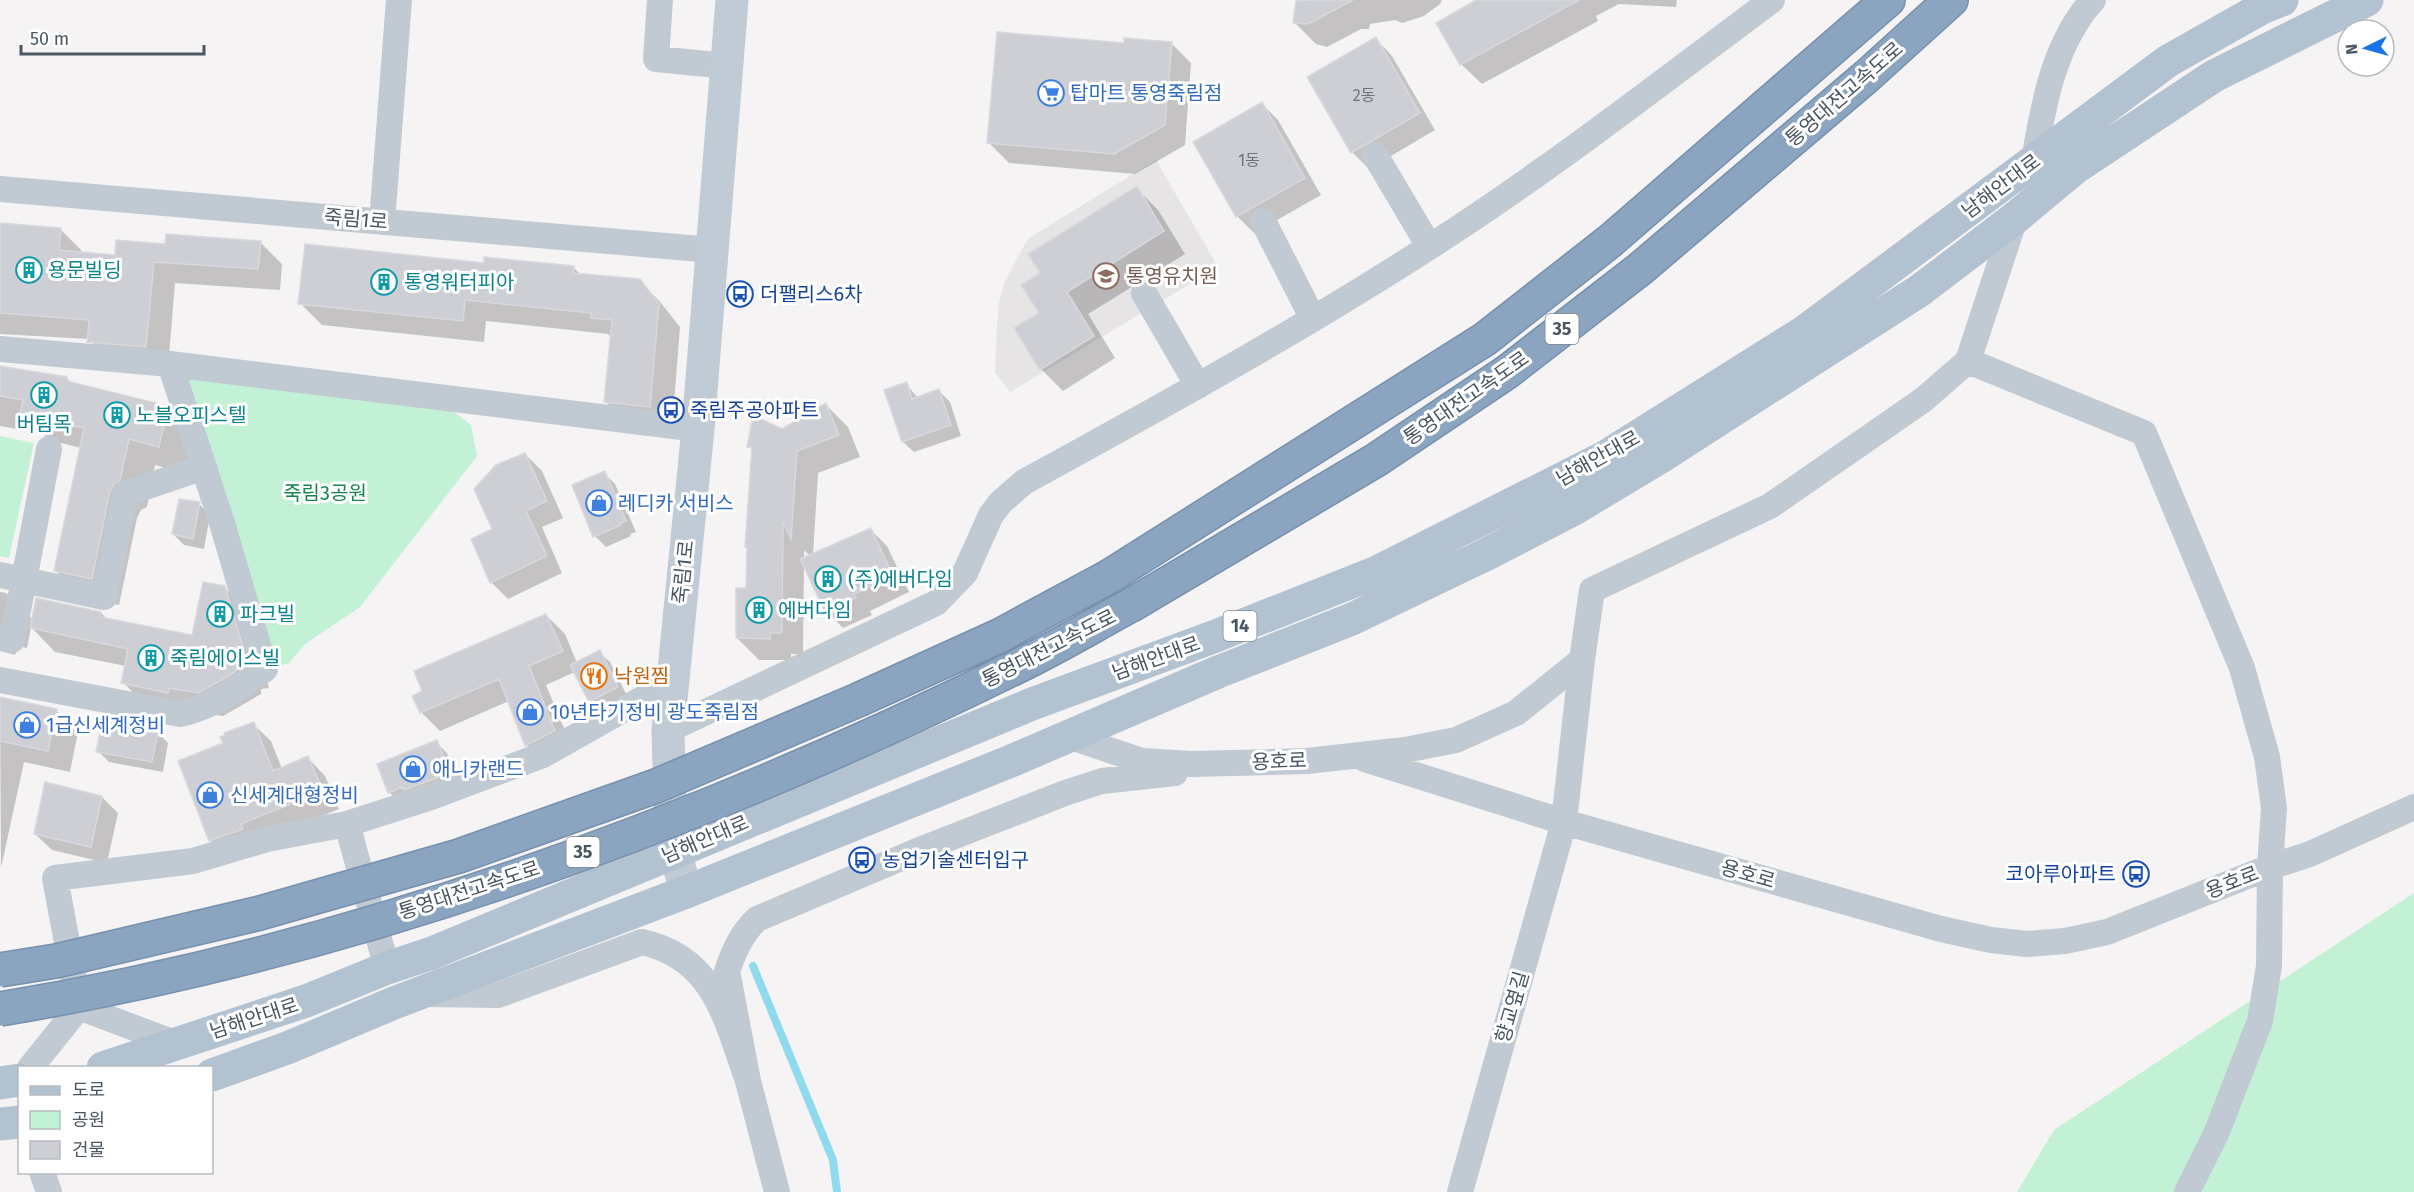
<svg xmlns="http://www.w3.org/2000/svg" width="2414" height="1192" font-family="'Fira Sans','Noto Sans KR',sans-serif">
<rect width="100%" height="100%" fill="#f5f3f3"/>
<path fill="#e6e4e5" d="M1156,160L1218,267L1010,392L995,372L997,324L999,303L1004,284L1021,251L1029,238Z"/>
<path fill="#c3f1d5" d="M186,379L450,409L471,425L477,456L360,607L305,644L289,663L277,667Z
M0,436L34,443L9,558L0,556Z
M2414,893V1192H2017L2054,1130Z"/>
<path fill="#0003" fill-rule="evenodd" d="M1307,0H1442L1440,4L1424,16L1402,23L1395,20L1370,24L1369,29H1361L1327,47L1316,44L1294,22Z
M1479,0H1677L1676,7L1619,4L1596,16L1598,21L1482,84L1461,64Z
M1376,39L1392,56L1435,130L1369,169L1352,152Z
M1171,43L1191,63L1185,145L1135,174L1009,163L989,143L1125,45Z
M1262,104L1278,120L1321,195L1254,233L1237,216L1195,142Z
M1136,188L1158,210L1185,254L1088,314L1115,358L1063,391L1041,369L1042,274Z
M0,224L60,229L82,251V253L116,257L167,246L260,242L282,264L280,290L175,283L168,368L111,363L89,339L0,334Z
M485,264L573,267L581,275L639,280L661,303L680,327L672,428L628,424L606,402L612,338L608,334L486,321L484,342L322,325L300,303Z
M0,368L67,378L72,384L167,407L194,434L186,473L155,465L147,507L141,510L137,518L119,605L82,597L56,571L81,448L49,440L43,434L0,426Z
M906,384L918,398L939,391L950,402L961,436L914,452L903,442Z
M826,405L848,427L860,457L818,473L813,555L871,530L887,546L909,592L870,611L872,615L843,628L826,611L804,564L803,654H791V660H759L737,638L748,590V548L746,546L753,451L749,446L782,431ZM804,550L810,556L804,559Z
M525,454L542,471L563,518L542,527L562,573L508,599L491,582L473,539L494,530Z
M604,473L615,484L636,532L630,534L631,536L606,547L595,536Z
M199,504L210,515L204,549L184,545L173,534Z
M224,587L248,612L269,688L261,689V694L223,716L146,706L123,682L126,666L55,652L31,627L27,648L18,646L15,655L0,651V592L6,593L33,620L101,613L107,619L193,637Z
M546,615L565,634L577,663L599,652L610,662L628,698L601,712L590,702L575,672L546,685L573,750L545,764L526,745L509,701L440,731L421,712Z
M0,698L56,710L78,732L70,772L24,762L1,868Z
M253,724L271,741L282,769L308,758L325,776L339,809L258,842L227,857L210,840L225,744Z
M157,732L168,743L163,772L109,762L98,751Z
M436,742L447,753L460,784L400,803L389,792Z
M102,797L118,813L107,863L52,850L35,834Z"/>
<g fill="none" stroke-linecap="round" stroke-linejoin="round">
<path stroke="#90daee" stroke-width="8" d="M753,966L833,1160L837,1192"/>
</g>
<path fill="#cdcfd5" stroke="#d7d9de" stroke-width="1.5" d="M1312,0H1353L1308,24L1293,23L1296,1Z
M1476,0H1579L1460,65L1436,23Z
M997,32L1124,43V38L1172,42L1165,125L1114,154L987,143Z
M1376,37L1420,113L1351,153L1307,77Z
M1262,102L1305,178L1236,217L1193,142Z
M1137,186L1164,231L1067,292L1094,336L1040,370L1014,328L1039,313L1021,285L1040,273L1028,254Z
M0,223L61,228L59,250L115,255L116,240L165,244L166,234L261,241L258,269L154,262L146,347L87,342L89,320L0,313Z
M305,244L484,263V257L574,266L573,273L640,279L659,304L650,407L604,402L612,320L591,318V313L465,300L463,321L298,304Z
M0,366L67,377V381L168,406L159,447L129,439L120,480L114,484L110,491L92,579L54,571L84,428L20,414L23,400L0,396Z
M907,382L912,399L939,389L951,425L902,442L884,390Z
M826,403L839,435L797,451L791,539L783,522L782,633H770V639L736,638V588H746L747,547H745L752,447H747L753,415L782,429Z
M525,453L547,501L526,511L547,556L490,583L471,539L492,529L474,489L496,465Z
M605,471L626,521L620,523L621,525L593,537L572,485Z
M179,499L200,502L193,539L172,534Z
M871,528L893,576L854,594L856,598L825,612L800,559Z
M203,582L225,586L247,660L246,664L242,667L238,666L237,670L227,677L198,693L169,688L168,693L121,683L128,649L30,628L36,598L101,612L100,617L192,635Z
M546,614L563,651L529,666L555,731L525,746L499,679L420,713L412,696L422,691L414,671Z
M600,650L618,687L589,702L570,665Z
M0,697L57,709L48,751L0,741Z
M102,721L158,731L152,762L96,752Z
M254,722L273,771L308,756L323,791L241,824L243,829L209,841L178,761L223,743L220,737L225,735L224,733Z
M437,740L450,773L404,790L403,787L388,793L377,764Z
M45,782L102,796L91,847L34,834Z"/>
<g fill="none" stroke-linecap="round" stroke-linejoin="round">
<g stroke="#7690ad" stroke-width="36">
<path id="highway" d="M1110,576L1485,339L1610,241L1888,0
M1133,604L1376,460L1507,372L1640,269L1867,76L1951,0"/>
</g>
<path stroke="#c1cad2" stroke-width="26" d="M660,0L656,59L727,66
M1375,155L1429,246
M2034,161C2043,105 2054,43 2093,0
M0,189L713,250
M1263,221L1313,319
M382,222L399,0
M1144,293L1198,386
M0,349L170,364L222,523L265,669C238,688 213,707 180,714L0,680
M1968,361L2144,433L2242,668L2267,757L2274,808L2270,867L2269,966L2260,1021L2216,1134L2187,1192
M170,364L698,429
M49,449L24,580L104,597L125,494L204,467
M0,575L24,580L12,640L0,637
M668,730L936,603L965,573L991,515L1001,502L1024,482C1172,401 1319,320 1460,227C1567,156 1669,77 1772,0
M1068,736L1142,761L1192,764L1307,761L1405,750L1456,740L1516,713L1582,660L1592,590L1770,506L1923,400L1968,361L2015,218
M1365,759L1564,822L1941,929L1991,940L2027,944L2065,941L2107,932L2270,867L2310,854L2414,807
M347,824L387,968
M427,994L498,995L642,942C715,958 726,1020 748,1081L727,971C734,951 742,933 757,919L922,849L1065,793L1102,781L1175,773
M79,1007L55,878L193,861L267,839L347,824L431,797L543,755L672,682
M79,1007L177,1044
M30,1068L79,1007
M748,1081L777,1192
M42,1172L49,1192
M1460,1192L1564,822L1582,660"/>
<path stroke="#c1cbd6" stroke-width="33" d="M686,892L675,851L670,804L668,730L698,429L732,0"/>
<path stroke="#b3c2d1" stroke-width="33" d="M103,1068L306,1001L387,968L432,953L1032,704L1213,637L1377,572L1605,457L1804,332L2168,61L2262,8L2282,0
M212,1075L287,1048L394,1003L686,892L1011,761L1218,672L1352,619L1485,555L1574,509L1662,456L1919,291L2015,218L2075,168L2214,76L2367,0
M0,1083L20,1080
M0,1124L20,1122"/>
<use href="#highway" stroke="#8ba5c1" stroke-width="33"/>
<g stroke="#7690ad" stroke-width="36" stroke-linecap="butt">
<path id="highway-bridge" d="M0,970L56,961L260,913L459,856L656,786L858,700L999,636L1110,576
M0,1009C353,951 696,825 1016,667C1056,648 1094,625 1133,604"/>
</g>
<use href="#highway-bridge" stroke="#8ba5c1" stroke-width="33"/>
</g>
<defs>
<g id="supermarket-ring" transform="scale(1.35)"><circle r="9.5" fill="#fff" stroke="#3f7fe0" stroke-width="1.5"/><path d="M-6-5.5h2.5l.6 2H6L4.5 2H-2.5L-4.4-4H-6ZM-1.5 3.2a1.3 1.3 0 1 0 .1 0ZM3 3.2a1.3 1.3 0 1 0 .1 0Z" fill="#3f7fe0"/></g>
<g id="building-ring" transform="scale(1.35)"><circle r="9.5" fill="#fff" stroke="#0f9aa8" stroke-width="1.5"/><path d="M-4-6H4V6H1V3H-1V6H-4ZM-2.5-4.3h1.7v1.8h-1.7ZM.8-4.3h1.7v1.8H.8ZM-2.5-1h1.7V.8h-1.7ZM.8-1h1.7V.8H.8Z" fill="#0f9aa8"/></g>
<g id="school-ring" transform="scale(1.35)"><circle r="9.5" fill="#fff" stroke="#8d6e63" stroke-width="1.5"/><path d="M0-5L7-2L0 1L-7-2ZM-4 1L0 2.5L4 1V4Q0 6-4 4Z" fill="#8d6e63"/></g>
<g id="bus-ring" transform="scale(1.35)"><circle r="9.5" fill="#fff" stroke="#1a4fb4" stroke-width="1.5"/><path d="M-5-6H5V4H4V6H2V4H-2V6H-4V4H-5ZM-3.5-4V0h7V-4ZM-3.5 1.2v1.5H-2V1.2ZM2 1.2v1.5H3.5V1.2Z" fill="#1a4fb4"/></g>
<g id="shop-ring" transform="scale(1.35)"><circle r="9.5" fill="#fff" stroke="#3f7fe0" stroke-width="1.5"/><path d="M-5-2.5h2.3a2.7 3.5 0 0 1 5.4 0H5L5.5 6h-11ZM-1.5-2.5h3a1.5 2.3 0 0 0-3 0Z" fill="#3f7fe0"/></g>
<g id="restaurant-ring" transform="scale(1.35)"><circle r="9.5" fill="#fff" stroke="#e8710a" stroke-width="1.5"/><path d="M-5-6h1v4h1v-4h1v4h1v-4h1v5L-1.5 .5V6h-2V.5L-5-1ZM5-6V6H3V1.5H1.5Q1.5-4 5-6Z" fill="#e8710a"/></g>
</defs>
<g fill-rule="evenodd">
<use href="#supermarket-ring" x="1051" y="93"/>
<use href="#building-ring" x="29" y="270"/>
<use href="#school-ring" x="1106" y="276"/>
<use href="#building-ring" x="384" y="282"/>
<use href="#bus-ring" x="740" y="294"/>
<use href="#building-ring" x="44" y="395"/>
<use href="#bus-ring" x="671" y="410"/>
<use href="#building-ring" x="117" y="415"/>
<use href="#shop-ring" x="599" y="503"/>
<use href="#building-ring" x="828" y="579"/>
<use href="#building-ring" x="759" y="610"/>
<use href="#building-ring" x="220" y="614"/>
<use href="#building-ring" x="151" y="658"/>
<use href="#restaurant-ring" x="594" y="676"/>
<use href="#shop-ring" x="530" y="712"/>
<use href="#shop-ring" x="27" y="725"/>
<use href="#shop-ring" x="413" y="769"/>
<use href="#shop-ring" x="210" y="795"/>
<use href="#bus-ring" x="862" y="860"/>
<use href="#bus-ring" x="2136" y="874"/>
</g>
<g text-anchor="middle" stroke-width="6" stroke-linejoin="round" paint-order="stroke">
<g font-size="16" fill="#6b747e">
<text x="1364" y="101">2동</text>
<text x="1249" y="166">1동</text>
</g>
<g fill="#fff" stroke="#808990" stroke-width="1.5">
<rect x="1545.5" y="314" width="33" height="30" rx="4.5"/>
<rect x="1223.5" y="611" width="33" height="30" rx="4.5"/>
<rect x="566.5" y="837" width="33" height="30" rx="4.5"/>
</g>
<g font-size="18" font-weight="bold" fill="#4a5661">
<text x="1562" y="335">35</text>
<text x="1240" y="632">14</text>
<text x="583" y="858">35</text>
</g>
<g font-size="20" fill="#366cbe" stroke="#fff" text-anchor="start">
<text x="1070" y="100">탑마트 통영죽림점</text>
<text x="618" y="510">레디카 서비스</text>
<text x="550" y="719">10년타기정비 광도죽림점</text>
<text x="46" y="732">1급신세계정비</text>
<text x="432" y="776">애니카랜드</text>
<text x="230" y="802">신세계대형정비</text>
</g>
<g font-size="20" fill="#4a5661" stroke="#fff">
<text transform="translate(1844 94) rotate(-41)" y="7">통영대전고속도로</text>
<text transform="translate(2001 186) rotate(-37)" y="7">남해안대로</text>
<text transform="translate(356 219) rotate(5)" y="7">죽림1로</text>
<text transform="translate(1466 398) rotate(-35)" y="7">통영대전고속도로</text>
<text transform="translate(1598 458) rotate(-29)" y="7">남해안대로</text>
<text transform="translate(683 572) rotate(-84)" y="7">죽림1로</text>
<text transform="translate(1049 648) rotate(-27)" y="7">통영대전고속도로</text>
<text transform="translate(1156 658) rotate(-20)" y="7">남해안대로</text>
<text transform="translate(1279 761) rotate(-2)" y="7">용호로</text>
<text transform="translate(705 839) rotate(-23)" y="7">남해안대로</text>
<text transform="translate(1748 874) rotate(16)" y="7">용호로</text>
<text transform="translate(2232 882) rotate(-21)" y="7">용호로</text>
<text transform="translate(469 890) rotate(-18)" y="7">통영대전고속도로</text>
<text transform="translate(1512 1007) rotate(-74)" y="7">향교옆길</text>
<text transform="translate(254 1018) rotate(-18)" y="7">남해안대로</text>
</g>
<g font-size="20" fill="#0d838f" stroke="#fff" text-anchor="start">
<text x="48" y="277">용문빌딩</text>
<text x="404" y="289">통영워터피아</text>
<text x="136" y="422">노블오피스텔</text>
<text x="44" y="431" text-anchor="middle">버팀목</text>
<text x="848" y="586">(주)에버다임</text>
<text x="778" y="617">에버다임</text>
<text x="240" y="621">파크빌</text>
<text x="170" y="665">죽림에이스빌</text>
</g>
<g font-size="20" fill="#785e54" stroke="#fff" text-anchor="start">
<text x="1126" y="283">통영유치원</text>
</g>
<g font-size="20" fill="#164399" stroke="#fff" text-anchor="start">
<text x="760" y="301">더팰리스6차</text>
<text x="690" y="417">죽림주공아파트</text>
<text x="882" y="867">농업기술센터입구</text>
<text x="2116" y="881" text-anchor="end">코아루아파트</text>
</g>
<g font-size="20" fill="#17864f" stroke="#fff">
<text x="325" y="500">죽림3공원</text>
</g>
<g font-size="20" fill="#c56008" stroke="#fff" text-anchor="start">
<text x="614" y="683">낙원찜</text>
</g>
</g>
<rect x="18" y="1066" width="195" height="108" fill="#ffffff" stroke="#b7bbc0" stroke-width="1.5"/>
<rect x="30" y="1086" width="30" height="9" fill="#b3c2d1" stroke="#b7bbc0" stroke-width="1.5"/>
<text x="72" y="1096" font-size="18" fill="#4a5661">도로</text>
<rect x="30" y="1111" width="30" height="18" fill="#c3f1d5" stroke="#b7bbc0" stroke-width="1.5"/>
<text x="72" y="1126" font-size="18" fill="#4a5661">공원</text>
<rect x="30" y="1141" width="30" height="18" fill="#cdcfd5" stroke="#b7bbc0" stroke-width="1.5"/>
<text x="72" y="1156" font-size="18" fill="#4a5661">건물</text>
<g transform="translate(2366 48) rotate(265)"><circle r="28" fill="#ffffff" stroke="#b7bbc0" stroke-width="1.5"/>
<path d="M0-4.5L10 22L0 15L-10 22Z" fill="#1a73e8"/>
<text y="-9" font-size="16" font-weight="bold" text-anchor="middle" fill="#4a5661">N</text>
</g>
<path d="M21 45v9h183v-9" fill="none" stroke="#4a5661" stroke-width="3"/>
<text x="30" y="45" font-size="18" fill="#4a5661" stroke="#ffffff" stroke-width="4.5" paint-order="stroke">50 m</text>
</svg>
